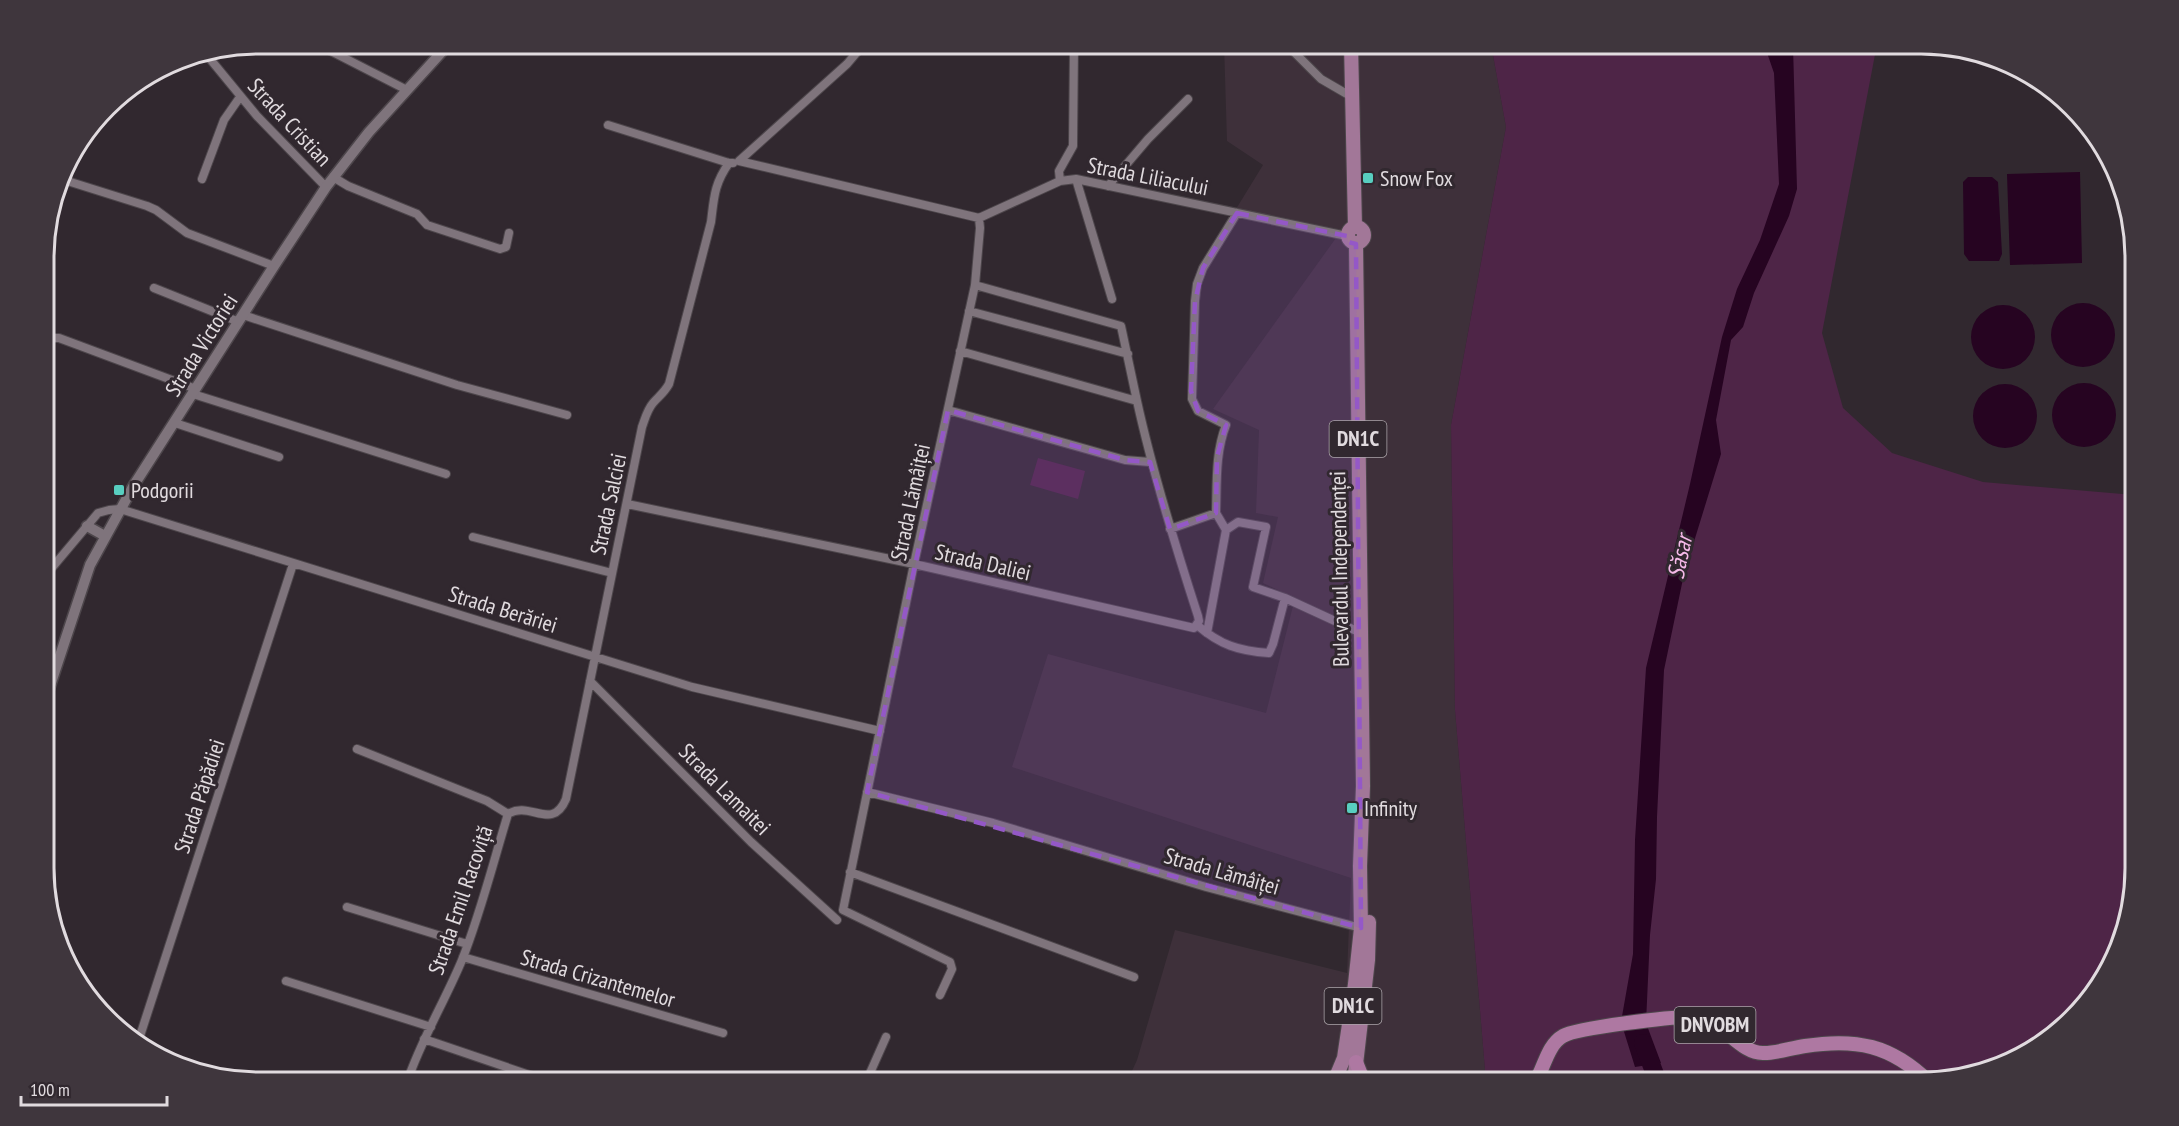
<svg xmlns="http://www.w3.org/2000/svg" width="2179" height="1126" font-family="'PT Sans Narrow',sans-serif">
<rect width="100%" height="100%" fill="#31282f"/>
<path fill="#3e303a" d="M1224,44H1491L1506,127L1451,425L1455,710L1486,1082H1127L1137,1060L1175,930L1347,973L1351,878L1012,767L1048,654L1266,713L1295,598L1263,583L1278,517L1256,513L1259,430L1213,409L1341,231L1236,209L1263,165L1227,141Z"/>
<path fill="#4e2547" d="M1491,44H1877L1822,333L1843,408L1892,453L1983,482L2134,495L2135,869L2113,963L2040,1047L1935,1082H1486L1455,710L1451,425L1506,127Z
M1038,458L1085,471L1078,499L1030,485Z"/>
<path fill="#260421" d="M1764,44H1793V46L1797,189L1789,216L1754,293L1743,327L1731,340L1716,420L1721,454L1684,574L1664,670L1657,817L1656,879L1650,935L1646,1023L1661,1063L1635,1067L1621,1022L1633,954L1635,840L1646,668L1690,484L1722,337L1737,289L1760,240L1779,184L1774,73Z
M2080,172L2082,263L2010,265L2007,174Z
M1968,177H1992L1998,182L2002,254L1999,261H1969L1964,254L1963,182Z
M2051 335a32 32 0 1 1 64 0a32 32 0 1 1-64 0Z
M1971 337a32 32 0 1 1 64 0a32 32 0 1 1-64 0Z
M2052 415a32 32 0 1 1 64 0a32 32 0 1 1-64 0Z
M1973 416a32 32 0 1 1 64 0a32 32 0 1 1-64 0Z"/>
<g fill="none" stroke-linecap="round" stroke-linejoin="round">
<path stroke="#260421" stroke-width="18" d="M1643,1043L1658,1082"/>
<g stroke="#4d464b" stroke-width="10">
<path id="minor" d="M317,44L407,90
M864,44L847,64L739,161L979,218L1060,181L1076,179L1347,236
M1286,44L1321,79L1352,97
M206,54L257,116L326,187
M608,125L729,163H733
M333,177L348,186L417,214L427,225L500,249L506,247L509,233
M61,179L147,206L156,210L187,233L274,266
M202,179L224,120L240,97
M1076,179L1112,299
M1060,181L1059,171L1073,146L1074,44
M1108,186L1148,139L1188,99
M975,285L1121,326L1137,401
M154,288L239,322
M969,311L1128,354
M243,315L457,385L567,415
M44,338H59L196,389
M193,394L446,474
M948,410L1125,460L1150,462
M175,423L279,457
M627,504L914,564L1194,628L1199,621L1198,616C1175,545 1153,474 1137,401L960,351
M1216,513L1226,530L1238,522L1266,527L1253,587L1285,598L1361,633
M1170,529L1216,513C1217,483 1215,453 1226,425L1198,411L1192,399L1195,301L1197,284L1203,268L1237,213
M473,537L612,573
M45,576L98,513L109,510L120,509L692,687L880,731
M1197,625C1220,645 1239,651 1269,653L1273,644L1285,598
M1207,633L1226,530
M590,681L751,842L837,920
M357,749L487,801L508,814C493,863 481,912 462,960C445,1001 421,1040 407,1082
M867,792L993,823L1206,887L1361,928
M508,814C530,800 552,832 566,799L642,427C645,419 647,410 653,403C659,396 664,393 669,384L711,222C714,198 714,184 729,163
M850,872L1134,977
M347,907L467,944
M463,957L723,1033
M286,981L431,1027
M940,995L952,969L950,962L843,910L914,564L975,285L980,228L979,218
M139,1039L293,564
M424,1039L550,1082
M866,1082L886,1037"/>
</g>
<g stroke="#4d464b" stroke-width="13">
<path id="tertiary" d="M87,526L105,536
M45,701L90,565L134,485L274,266L326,187L369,132L449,44"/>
</g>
<g stroke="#4d464b" stroke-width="16">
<path id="primary" d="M1351,44L1355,227
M1348 235a8 8 0 1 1 16 0a8 8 0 1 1-16 0Z
M1334,1082L1344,1058L1355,984L1361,928L1360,866L1363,786L1356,244
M1354,1082L1368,960L1369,922"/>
</g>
<g stroke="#4d464b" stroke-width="16">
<path id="trunk" d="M1356,1062L1364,1082
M1535,1082C1544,1069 1547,1045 1563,1036C1576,1028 1674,1016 1693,1017C1699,1017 1705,1019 1710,1022C1728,1029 1743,1054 1764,1053C1777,1053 1791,1048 1805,1046C1856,1038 1891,1045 1929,1082"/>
</g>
<use href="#minor" stroke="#7f747c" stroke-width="8"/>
<use href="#tertiary" stroke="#7f747c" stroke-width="10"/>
<use href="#primary" stroke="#a27798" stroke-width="14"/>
<use href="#trunk" stroke="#ae78a2" stroke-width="14"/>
</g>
<path fill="#9458c7" fill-opacity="0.2" stroke="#9458c7" stroke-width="4.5" stroke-dasharray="12 8" stroke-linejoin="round" d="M1237,213L1347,236L1348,242L1356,244L1361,928L867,792L948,410L1125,460L1150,462L1170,529L1216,513L1217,457L1226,425L1198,411L1191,391L1195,301L1203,268Z"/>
<g fill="#58cec0" stroke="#31282f" stroke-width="2">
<rect x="1362" y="172" width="12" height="12" rx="3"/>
<rect x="113" y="484" width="12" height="12" rx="3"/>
<rect x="1346" y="802" width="12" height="12" rx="3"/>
</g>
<g text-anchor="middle" stroke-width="6" stroke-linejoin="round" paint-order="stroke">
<g fill="#31282f" stroke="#aca5aa" stroke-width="1.5">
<rect x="1329.5" y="421" width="57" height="36" rx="4.5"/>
<rect x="1324.5" y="988" width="57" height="36" rx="4.5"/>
<rect x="1674.5" y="1007" width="81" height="36" rx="4.5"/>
</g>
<g font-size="21" font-weight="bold" fill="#e1dbdf">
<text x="1358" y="446">DN1C</text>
<text x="1353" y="1013">DN1C</text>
<text x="1715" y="1032">DNVOBM</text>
</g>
<g font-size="22" fill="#e1dbdf" stroke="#31282f">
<text transform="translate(290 122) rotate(47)" y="8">Strada Cristian</text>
<text transform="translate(1148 176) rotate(11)" y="8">Strada Liliacului</text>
<text transform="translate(201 345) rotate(-58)" y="8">Strada Victoriei</text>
<text transform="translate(910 502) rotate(-78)" y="8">Strada Lămâiței</text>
<text transform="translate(608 504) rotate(-78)" y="8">Strada Salciei</text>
<text transform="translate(983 562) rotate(13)" y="8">Strada Daliei</text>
<text transform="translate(1339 569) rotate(-91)" y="8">Bulevardul Independenței</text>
<text transform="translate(503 609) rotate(17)" y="8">Strada Berăriei</text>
<text transform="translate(725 789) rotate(45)" y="8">Strada Lamaitei</text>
<text transform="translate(199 796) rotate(-72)" y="8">Strada Păpădiei</text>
<text transform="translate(1222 871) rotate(16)" y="8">Strada Lămâiței</text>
<text transform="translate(460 900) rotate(-71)" y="8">Strada Emil Racoviță</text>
<text transform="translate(598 978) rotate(16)" y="8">Strada Crizantemelor</text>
</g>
<g font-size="22" fill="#e1dbdf" stroke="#31282f" text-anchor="start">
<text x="1380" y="186">Snow Fox</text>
<text x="131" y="498">Podgorii</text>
<text x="1364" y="816">Infinity</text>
</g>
<g font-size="24" font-style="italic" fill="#f5b9e8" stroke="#31282f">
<text transform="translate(1680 557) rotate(-78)" y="8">Săsar</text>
</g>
</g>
<path d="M0 0H2179V1126H0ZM258 54H1921A204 204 0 0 1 2125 258V868A204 204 0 0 1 1921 1072H258A204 204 0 0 1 54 868V258A204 204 0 0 1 258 54Z" fill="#3f363d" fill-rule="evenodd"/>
<path fill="none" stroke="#e1dbdf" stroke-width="3" d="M258 54H1921A204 204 0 0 1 2125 258V868A204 204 0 0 1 1921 1072H258A204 204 0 0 1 54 868V258A204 204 0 0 1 258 54Z"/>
<path d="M21 1096v9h146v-9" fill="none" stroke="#e1dbdf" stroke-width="3"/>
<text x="30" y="1096" font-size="18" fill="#e1dbdf" stroke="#31282f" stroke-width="4.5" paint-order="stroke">100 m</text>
</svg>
